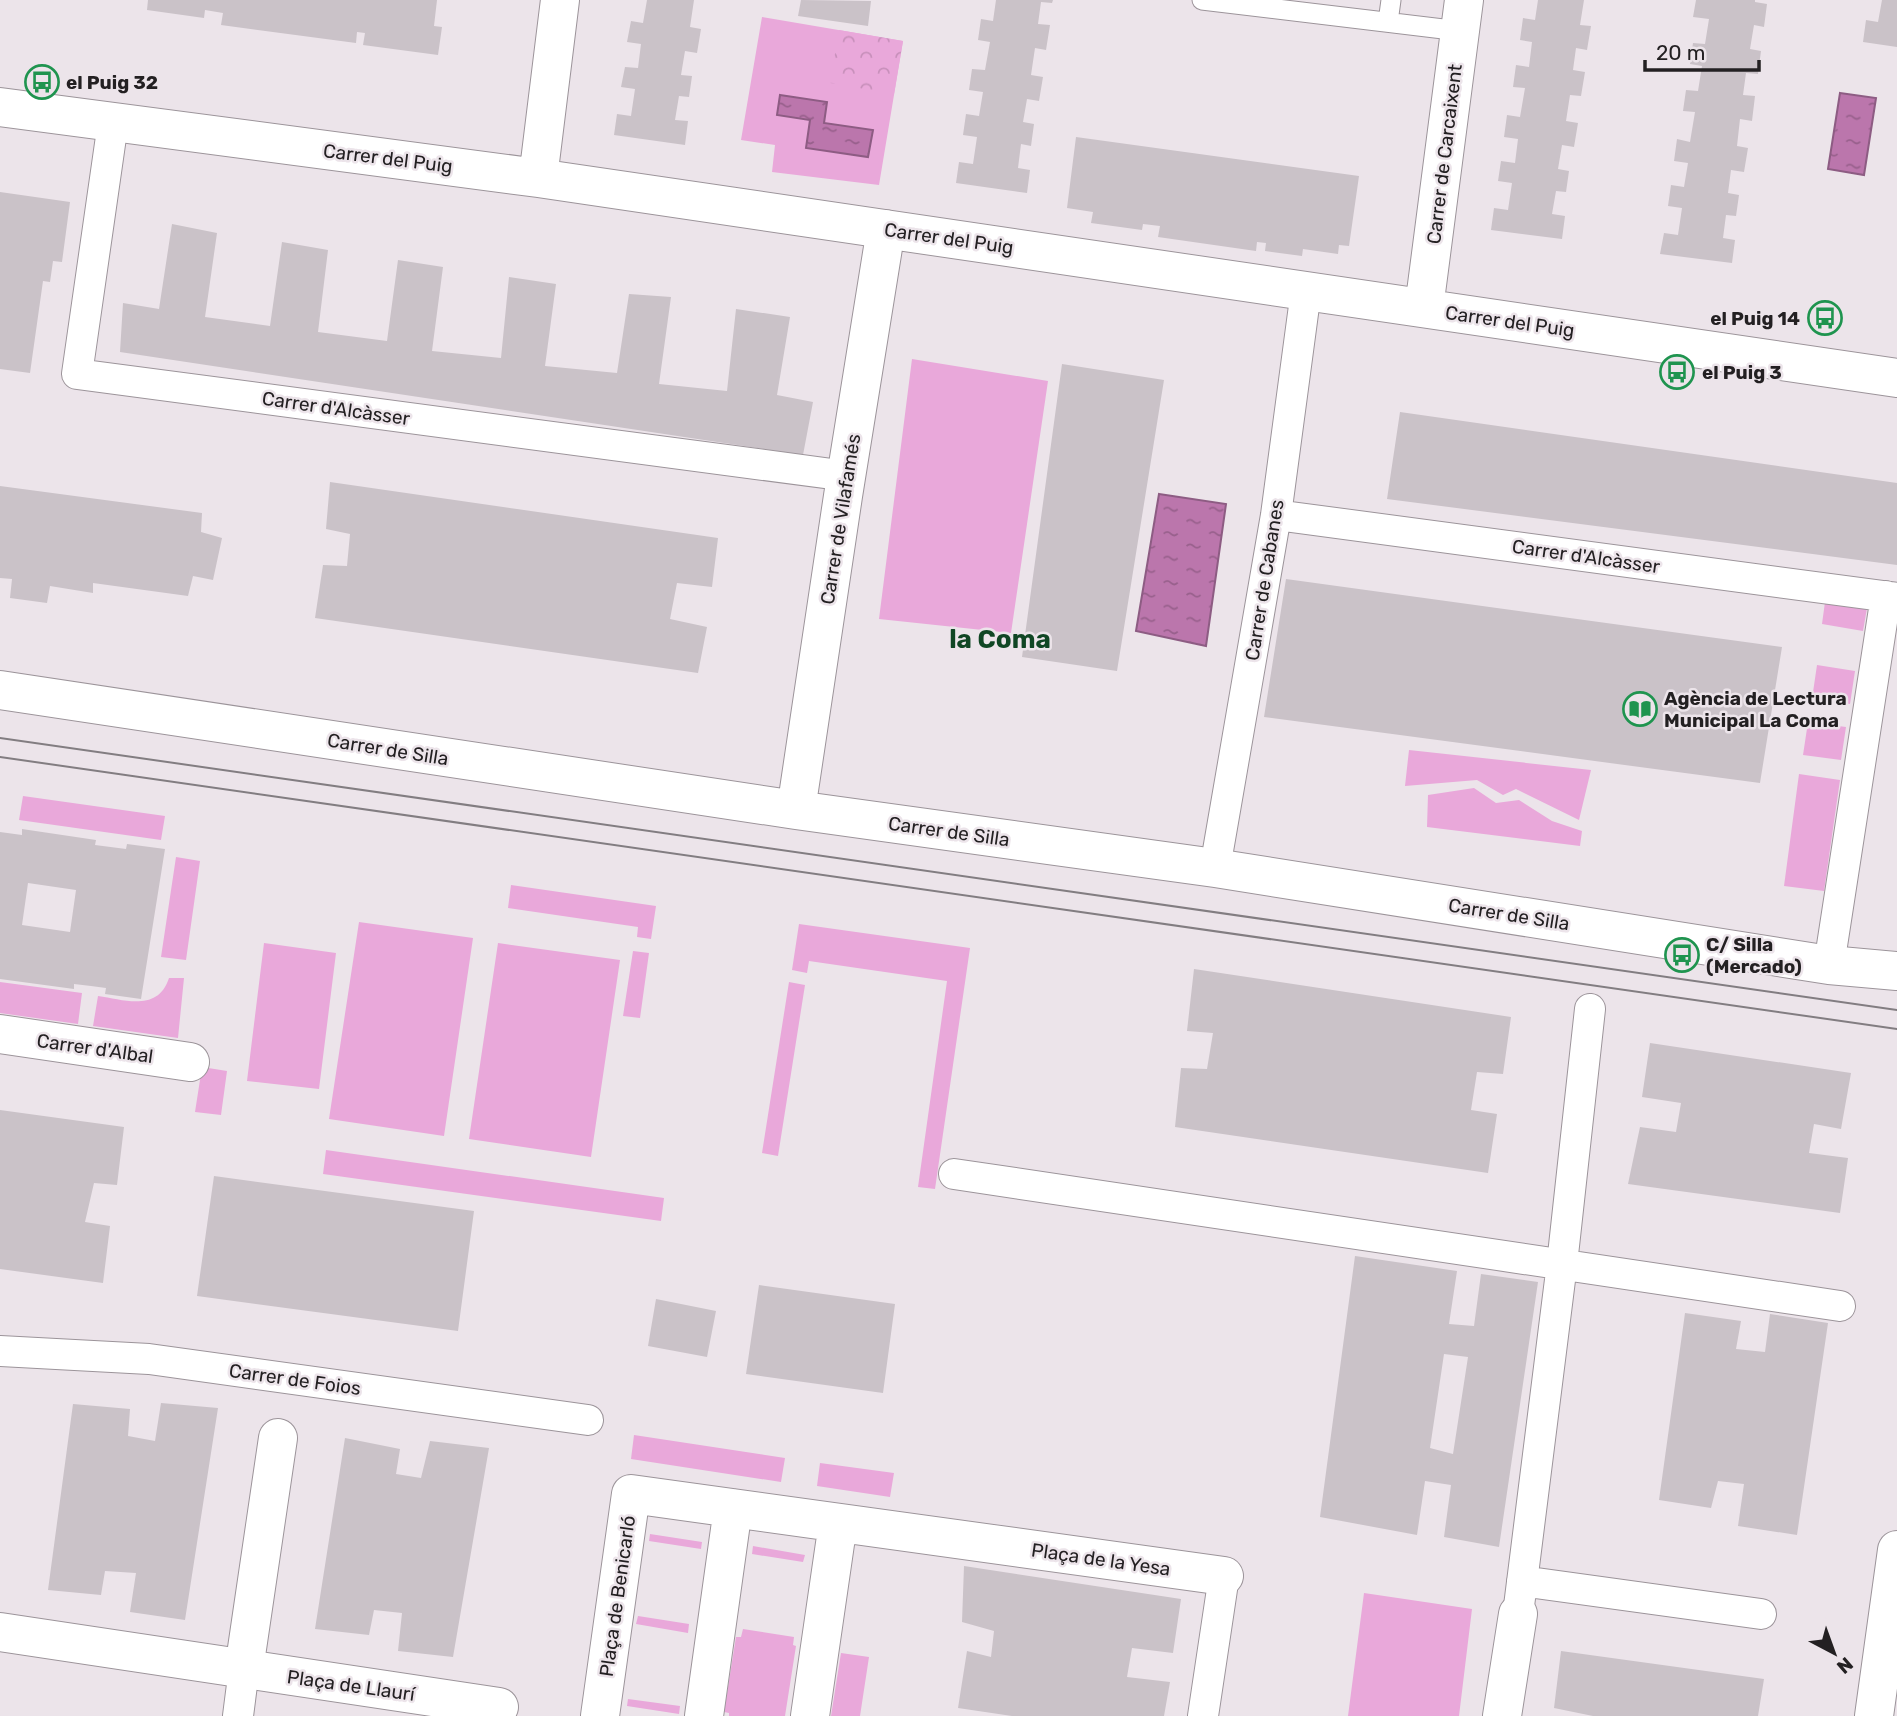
<svg xmlns="http://www.w3.org/2000/svg" width="1897" height="1716" font-family="Rubik,sans-serif">
<defs>
<pattern id="forest-crowns" width="20" height="18" patternUnits="userSpaceOnUse" patternTransform="scale(1.75)"><rect width="20" height="18" fill="#e9a8da"/><path d="M2 6a3 3 0 1 1 6 0M12 15a3 3 0 1 1 6 0" fill="none" stroke="#c890bb"/></pattern>
<pattern id="water-ripples" width="26" height="14" patternUnits="userSpaceOnUse" patternTransform="scale(1.75)"><rect width="26" height="14" fill="#bb76ac"/><path d="M2 4q2-2 4 0t4 0M15 11q2-2 4 0t4 0" fill="none" stroke="#98608c"/></pattern>
</defs>
<rect width="100%" height="100%" fill="#ece4ea"/>
<path fill="#e9a8da" d="M762,17L903,41L879,185L772,172L775,145L741,140Z
M912,359L1048,381L1011,633L879,619Z
M1825,602L1867,608L1863,631L1822,624Z
M1817,665L1855,671L1850,704L1812,699Z
M1808,722L1846,727L1841,760L1803,755Z
M1409,750L1591,770L1579,820L1516,789L1503,795L1477,780L1405,786Z
M1799,774L1840,780L1824,891L1784,886Z
M1474,788L1496,803L1519,800L1552,821L1582,831L1580,846L1427,827L1428,795Z
M23,796L165,816L161,840L19,820Z
M176,857L200,861L186,960L161,957Z
M511,885L656,906L651,939L637,937L638,927L508,908Z
M359,922L473,938L444,1136L329,1119Z
M799,924L970,948L935,1189L918,1187L947,981L809,961L807,973L792,970Z
M264,943L336,953L319,1089L247,1081Z
M498,943L620,960L591,1157L469,1139Z
M633,951L649,953L640,1018L623,1016Z
M169,978H184L178,1038L93,1026L98,996C125,1000 158,1012 169,978Z
M0,982L82,993L78,1024L0,1013Z
M789,982L805,985L778,1156L762,1153Z
M202,1067L227,1071L221,1115L195,1112Z
M326,1150L664,1198L661,1221L323,1174Z
M634,1435L785,1458L781,1482L631,1459Z
M820,1463L894,1473L890,1497L817,1486Z
M650,1534L702,1542L701,1549L649,1541Z
M753,1546L805,1555L803,1562L752,1554Z
M1364,1593L1472,1609L1459,1716H1348Z
M638,1616L689,1624L688,1633L636,1624Z
M743,1629L794,1637L793,1645L796,1646L785,1716H729V1713L724,1712L736,1637H741Z
M841,1653L869,1657L860,1716H831Z
M628,1699L680,1706L679,1714L627,1706Z"/>
<path fill="url(#forest-crowns)" d="M839,30L903,41L894,94L830,83Z"/>
<path fill="url(#water-ripples)" stroke="#8d5c83" stroke-width="2" d="M1840,93L1876,98L1864,175L1828,169Z
M780,95L827,102L824,123L873,130L868,157L806,148L810,120L777,115Z
M1159,494L1226,504L1206,646L1136,631Z"/>
<path fill="#cac2c8" fill-rule="evenodd" d="M148,0H437L434,26L442,27L438,55L363,45L365,33L357,32L356,43L221,25L223,13L205,10L204,18L147,10Z
M647,0H694L690,27L701,29L697,53L685,51L681,75L692,76L689,97L679,96L675,120L688,121L685,145L614,135L617,114L631,116L635,89L621,87L625,67L638,68L641,44L627,42L631,21L643,23Z
M801,0L871,1L868,26L798,16Z
M996,0H1053L1052,3L1041,2L1038,24L1050,25L1046,50L1035,48L1031,75L1043,77L1039,101L1027,99L1023,122L1034,124L1031,146L1021,144L1018,168L1030,170L1027,193L956,183L959,162L973,164L977,137L963,135L966,114L979,116L983,92L969,90L972,69L985,70L990,42L978,40L981,19L993,21Z
M1538,0H1584L1580,25L1591,26L1587,50L1576,48L1573,70L1585,72L1581,96L1570,95L1566,121L1578,123L1574,147L1562,145L1558,169L1569,171L1566,192L1556,191L1552,214L1565,216L1562,239L1491,230L1494,208L1508,210L1512,183L1498,181L1501,161L1515,163L1518,139L1504,137L1507,115L1520,117L1525,88L1513,87L1516,65L1529,67L1532,42L1520,40L1523,18L1535,20Z
M1696,0H1755V2L1767,4L1764,27L1754,25L1750,49L1761,51L1758,74L1746,73L1743,95L1755,96L1752,121L1740,119L1737,146L1748,148L1744,172L1731,170L1728,193L1739,195L1736,216L1726,215L1723,238L1735,240L1732,263L1660,254L1664,233L1678,235L1682,208L1668,206L1671,185L1684,187L1688,163L1674,161L1677,139L1690,142L1695,112L1683,111L1686,90L1698,91L1702,66L1690,64L1693,43L1705,44L1709,19L1693,17Z
M1882,0H1897V47L1863,42L1866,20L1878,22Z
M1076,137L1359,176L1349,246L1339,245L1338,254L1303,249L1302,256L1265,251L1266,243L1257,242L1256,251L1158,237L1160,226L1143,224L1142,230L1091,223L1093,212L1067,208Z
M0,192L70,202L62,262L53,261L50,282L43,281L30,373L0,369Z
M172,224L217,233L205,317L270,326L282,242L328,250L318,332L387,341L398,260L443,267L432,351L501,358L509,277L556,284L545,366L617,373L629,294L671,297L659,384L727,391L736,309L790,317L777,395L813,402L803,455L120,352L123,303L159,309Z
M1062,364L1164,380L1117,671L1022,657Z
M1400,412L1897,483V565L1387,499Z
M330,482L718,538L712,587L677,583L670,619L707,627L698,673L315,618L323,565L347,566L350,534L326,529Z
M0,486L202,513L201,532L222,538L213,580L193,576L188,596L93,583V593L50,586L47,603L10,598L12,579L0,578Z
M1286,579L1782,647L1760,783L1264,717Z
M22,829L96,840L95,845L126,849L127,844L165,849L141,999L105,994L106,988L91,986L74,984V989L0,979V832L22,835ZM28,883L76,890L70,932L22,925Z
M1194,969L1511,1017L1503,1074L1477,1072L1471,1110L1497,1114L1488,1173L1175,1127L1181,1068L1207,1069L1213,1033L1187,1031Z
M1650,1043L1851,1073L1841,1129L1814,1124L1809,1153L1848,1158L1840,1213L1628,1184L1640,1127L1676,1132L1681,1103L1642,1097Z
M0,1110L124,1127L117,1185L94,1183L85,1222L110,1226L103,1283L0,1269Z
M214,1176L474,1211L458,1331L197,1296Z
M1355,1256L1457,1271L1449,1324L1474,1326L1481,1274L1538,1282L1499,1547L1444,1537L1451,1485L1425,1481L1417,1535L1320,1517ZM1444,1354L1468,1357L1453,1454L1430,1448Z
M759,1285L895,1304L883,1393L746,1374Z
M656,1299L716,1311L707,1357L648,1346Z
M1685,1313L1741,1321L1736,1349L1765,1352L1770,1314L1828,1323L1797,1535L1738,1526L1744,1484L1718,1481L1711,1508L1659,1500Z
M161,1403L218,1408L185,1620L130,1612L136,1573L105,1571L101,1595L48,1590L73,1404L130,1409L128,1436L155,1441Z
M345,1438L400,1449L396,1474L421,1478L430,1441L489,1448L453,1657L398,1651L402,1613L374,1610L369,1635L315,1629Z
M964,1566L1181,1599L1173,1653L1132,1648L1127,1677L1170,1682L1164,1716H1012L958,1708L967,1651L991,1657L994,1631L962,1622Z
M1561,1651L1764,1679L1758,1716H1593L1554,1708Z"/>
<g fill="none" stroke-linecap="round" stroke-linejoin="round">
<g stroke="#9c949a" stroke-width="21">
<path id="service" d="M1202,0L1460,31
M1388,22L1391,0"/>
</g>
<g stroke="#9c949a" stroke-width="32">
<path id="pedestrian" d="M113,123L77,374L847,476
M1276,515L1897,598
M1215,868L1276,515L1306,291
M1829,965L1886,596
M954,1174L1840,1306
M0,1351L149,1359L588,1420
M1522,1581L1761,1614
M1518,1614L1562,1264L1590,1009
M238,1716L244,1669
M1203,1716L1224,1576"/>
</g>
<g stroke="#9c949a" stroke-width="40">
<path id="minor" d="M0,107L538,178L1897,378
M538,178L560,0
M1424,308L1464,0
M0,690L796,810L1215,868L1829,965L1897,971
M796,810L843,496L886,229
M0,1034L190,1062
M0,1632L499,1707
M244,1669L278,1438
M600,1716L631,1494L1224,1576
M704,1716L733,1508
M810,1716L838,1523
M1502,1716L1518,1614
M1874,1716L1897,1550"/>
</g>
<use href="#service" stroke="#fff" stroke-width="19"/>
<use href="#pedestrian" stroke="#fff" stroke-width="30"/>
<use href="#minor" stroke="#fff" stroke-width="38"/>
<path stroke="#827d81" stroke-width="2" d="M0,738L1897,1010
M0,757L1897,1029"/>
</g>
<defs>
<g id="bus-ring" transform="scale(1.75)"><circle r="9.5" fill="#ece4ea" stroke="#1f944f" stroke-width="1.5"/><path d="M-5-6H5V4H4V6H2V4H-2V6H-4V4H-5ZM-3.5-4V0h7V-4ZM-3.5 1.2v1.5H-2V1.2ZM2 1.2v1.5H3.5V1.2Z" fill="#1f944f"/></g>
<g id="library-ring" transform="scale(1.75)"><circle r="9.5" fill="#ece4ea" stroke="#1f944f" stroke-width="1.5"/><path d="M-6-4Q-3-5.5-.7-3.5V5Q-3 3-6 4ZM6-4Q3-5.5 .7-3.5V5Q3 3 6 4Z" fill="#1f944f"/></g>
</defs>
<g fill-rule="evenodd">
<use href="#bus-ring" x="42" y="82"/>
<use href="#bus-ring" x="1825" y="318"/>
<use href="#bus-ring" x="1677" y="372"/>
<use href="#library-ring" x="1640" y="709"/>
<use href="#bus-ring" x="1682" y="955"/>
</g>
<g text-anchor="middle" stroke-width="5" stroke-linejoin="round" paint-order="stroke">
<g font-size="19" font-weight="bold" fill="#232022" stroke="#ece4ea" text-anchor="start">
<text x="66" y="89">el Puig 32</text>
<text x="1800" y="325" text-anchor="end">el Puig 14</text>
<text x="1702" y="379">el Puig 3</text>
<text x="1664" y="705">Agència de Lectura<tspan x="1664" dy="22">Municipal La Coma</tspan></text>
<text x="1706" y="951">C/ Silla<tspan x="1706" dy="22">(Mercado)</tspan></text>
</g>
<g font-size="19" fill="#232022" stroke="#ece4ea">
<text transform="translate(1444 154) rotate(-83)" y="7">Carrer de Carcaixent</text>
<text transform="translate(388 158) rotate(7)" y="7">Carrer del Puig</text>
<text transform="translate(949 238) rotate(8)" y="7">Carrer del Puig</text>
<text transform="translate(1510 321) rotate(8)" y="7">Carrer del Puig</text>
<text transform="translate(336 408) rotate(8)" y="7">Carrer d'Alcàsser</text>
<text transform="translate(840 519) rotate(-81)" y="7">Carrer de Vilafamés</text>
<text transform="translate(1586 556) rotate(8)" y="7">Carrer d'Alcàsser</text>
<text transform="translate(1264 580) rotate(-81)" y="7">Carrer de Cabanes</text>
<text transform="translate(388 749) rotate(9)" y="7">Carrer de Silla</text>
<text transform="translate(949 831) rotate(8)" y="7">Carrer de Silla</text>
<text transform="translate(1509 914) rotate(9)" y="7">Carrer de Silla</text>
<text transform="translate(95 1048) rotate(8)" y="7">Carrer d'Albal</text>
<text transform="translate(295 1379) rotate(8)" y="7">Carrer de Foios</text>
<text transform="translate(1101 1559) rotate(8)" y="7">Plaça de la Yesa</text>
<text transform="translate(617 1596) rotate(-82)" y="7">Plaça de Benicarló</text>
<text transform="translate(351 1685) rotate(8)" y="7">Plaça de Llaurí</text>
</g>
<g font-size="26" font-weight="bold" fill="#104624" stroke="#ece4ea">
<text x="1000" y="648">la Coma</text>
</g>
</g>
<g transform="translate(1834 1653) rotate(139)" stroke="#ece4ea" stroke-width="5" paint-order="stroke">
<path d="M0-5L12 26L0 18L-12 26Z" fill="#232022"/>
<text y="-10" font-size="19" font-weight="bold" text-anchor="middle" fill="#232022">N</text>
</g>
<path d="M1645 60v10h114v-10" fill="none" stroke="#232022" stroke-width="3.5"/>
<text x="1656" y="60" font-size="21" fill="#232022" stroke="#ece4ea" stroke-width="5" paint-order="stroke">20 m</text>
</svg>
